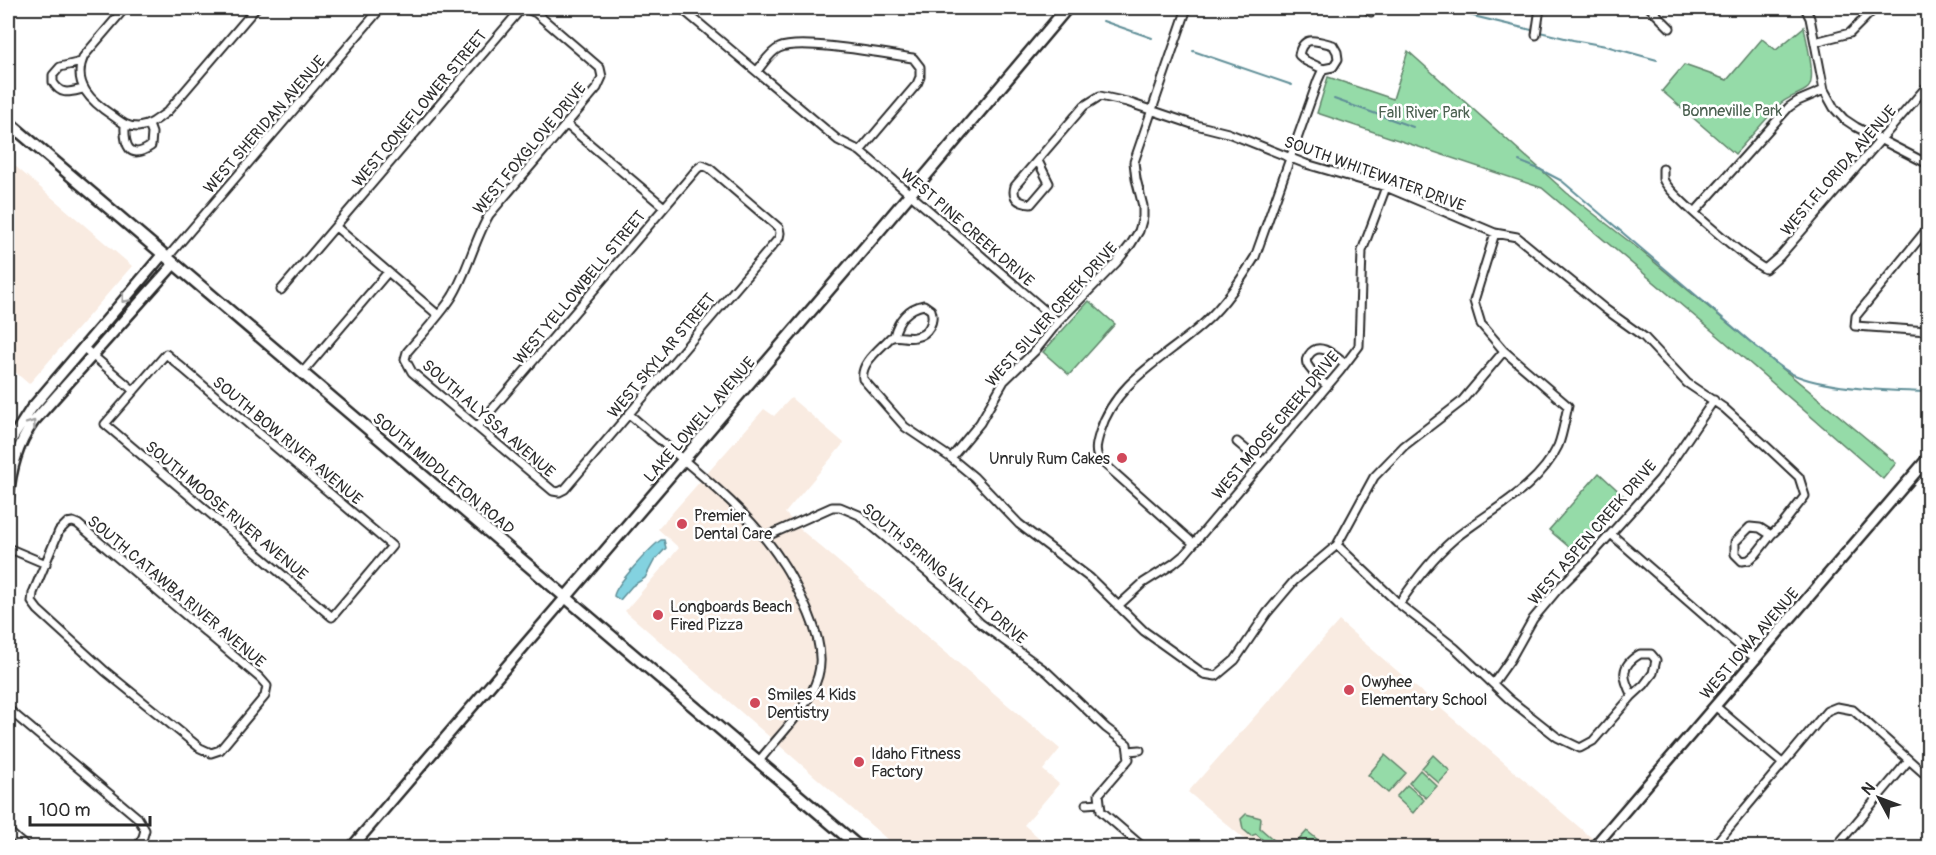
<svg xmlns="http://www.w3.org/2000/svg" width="1936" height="855" font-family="Pangolin,sans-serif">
<rect width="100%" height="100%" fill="#fff"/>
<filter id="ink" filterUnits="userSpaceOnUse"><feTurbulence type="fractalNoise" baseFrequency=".0167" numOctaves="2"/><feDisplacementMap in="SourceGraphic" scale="12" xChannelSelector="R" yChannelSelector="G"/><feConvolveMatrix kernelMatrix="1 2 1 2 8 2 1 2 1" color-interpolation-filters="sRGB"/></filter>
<g filter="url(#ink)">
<path fill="#f9ebe1" d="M8,160L132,266L29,384L8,366Z
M791,398L844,443L785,513L801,530L1060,749L1043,770L1059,784L1024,825L1050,847H896L625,611L679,548L658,529L764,409L774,416Z
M1339,621L1593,839L1586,848L1254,847L1188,792Z"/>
<path fill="#95dba8" stroke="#60836a" stroke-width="1.5" d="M1804,27C1806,39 1817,80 1808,88C1800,95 1788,96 1779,105L1735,154L1662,91L1684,65L1727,80L1762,39L1776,50Z
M1408,51L1567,193L1635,246L1896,463L1883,479L1723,340L1542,188L1317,113L1328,77L1393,99Z
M1089,301L1115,324L1069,375L1043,352Z
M1599,473L1625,497L1576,553L1549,530Z
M1385,755L1406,773L1388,793L1368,775Z
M1433,755L1450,771L1439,783L1422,768Z
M1420,770L1437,786L1426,798L1409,783Z
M1407,785L1424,800L1413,813L1396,797Z
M1246,814L1261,818L1260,828L1276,842L1271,847L1256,834L1251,836L1243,829L1241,819Z
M1307,831L1323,844L1320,847H1304L1297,842Z"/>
<path fill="#83d2e0" stroke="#608f98" stroke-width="1.5" d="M661,540H664L666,548L654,561L645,578L632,586L620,600L614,596C615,585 651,547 661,540Z"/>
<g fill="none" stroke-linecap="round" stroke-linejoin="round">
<path stroke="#608f98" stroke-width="2" d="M1440,8L1573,40L1606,46L1657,60
M1103,21L1152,38
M1193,51L1292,85
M1334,99L1413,127
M1519,161L1541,170L1562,181L1773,361C1780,366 1788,373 1797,376C1830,389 1892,391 1928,392"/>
<g stroke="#2b2b2b" stroke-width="11">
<path id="minor" d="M125,8L84,56C71,84 92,102 113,116C121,122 127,127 138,127C150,126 157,119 167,112L256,8
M681,8L838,140L860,151L1058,322
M1365,8L1371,12
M1650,8L1670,28
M1805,8L1810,18L1824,90L1834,108L1844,119L1856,127L1928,164
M1536,35L1540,8
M1815,42L1850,33L1875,8
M81,62L60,67L53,75V82C61,96 70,92 83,89
M757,71C763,64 770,52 779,48C800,38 886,54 913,58L920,67V77L917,84L860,151
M566,124L664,207
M125,125C124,145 129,161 151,146L152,133L149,125
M1038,161L1049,183L1031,204C1020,203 1011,199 1015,186L1084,106L1100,96L1127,102L1192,124L1228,133L1306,164L1386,187L1495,233L1517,237L1605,309L1644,337L1687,383L1724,408L1766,446L1799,477L1805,496L1783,524L1771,535L1756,554L1749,560L1742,561L1735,554V542L1750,527L1760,528L1771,535
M1663,169C1663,171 1663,177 1663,179C1669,195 1748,260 1765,269L1780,256L1928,85
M1695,212L1789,107L1798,101L1824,90
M336,227L438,315
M1928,228L1856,316L1855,326L1928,331
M167,258L381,8
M281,290L522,8
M894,336C898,320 908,308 924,305L931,310C935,322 928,335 915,337C906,339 898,334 890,338C880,349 860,363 863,379L905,427L951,458L974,477L1019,524L1090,578L1144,631L1204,674L1216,676L1235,660L1267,613L1294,581L1337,545L1374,477L1404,446L1461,402L1504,351L1481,324L1474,301L1495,233
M84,348L134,391
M166,354L392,546L332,617L105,424Z
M302,373L388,272
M1327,386C1321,380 1311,372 1307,364C1306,360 1306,359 1309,355C1319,340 1335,356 1345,364
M629,414C680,459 745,504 782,562C793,578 801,596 809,614C817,633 824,656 818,676C808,710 780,734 759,761
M477,427L697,169L702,165L709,168L779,228L780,233L779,238L565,489L559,492L553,491L412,372L405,359L407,352C422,334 439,317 452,297C468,271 474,241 489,215L597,88L602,77L600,68L536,13L524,8
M1237,442L1262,463
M951,458L980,423L1004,381L1035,351L1058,322L1116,263L1131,244L1139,231L1143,217V206L1136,179L1134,162L1187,8
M73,522L78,524L260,678L267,686L265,696L220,750L211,753L200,748L105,671L38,610L32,602L33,593L59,531L67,523Z
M1611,534L1744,650L1756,658
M765,537L832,507H840L859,515L945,587L980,623L1047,672L1106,728L1127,744L1129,759L1099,794L1101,811L1144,848
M1193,543L1099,459C1094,451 1097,442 1100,432C1115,381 1167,357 1204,323C1225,304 1240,281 1255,257L1318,80L1323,69L1333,67L1338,59L1337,52L1333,45C1317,41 1303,34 1299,55L1306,61L1323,69
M1337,545L1399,604L1455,648L1510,700L1557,737L1580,748L1593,741L1632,696L1644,685L1653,673L1656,660L1651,654H1640C1619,666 1623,678 1632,696
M8,548L46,564
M1399,604C1414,582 1432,558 1453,540C1488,511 1537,490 1558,446C1563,434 1565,418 1568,406L1504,351
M1118,606L1143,583L1173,564L1184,555L1340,371L1359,346L1362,251L1386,187
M1493,684L1510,660L1533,619L1559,588L1590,557L1660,479L1714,400
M1715,706L1782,763
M8,709L138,818L145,830L143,837L137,848
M1128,751L1140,750
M1086,804L1099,803
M8,831L27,848
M1712,848L1827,711L1837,707L1853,710L1928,777
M1835,848L1909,760"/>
</g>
<g stroke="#2b2b2b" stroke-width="14">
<path id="tertiary" d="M8,445L31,409L163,254
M8,498C11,469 17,445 34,421L174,264
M351,848L566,597
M1593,848L1928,458"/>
</g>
<g stroke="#2b2b2b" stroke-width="15">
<path id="secondary" d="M8,122L860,848
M566,597L873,238L1067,8"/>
</g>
<use href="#minor" stroke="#fff" stroke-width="7"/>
<use href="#tertiary" stroke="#fff" stroke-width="9"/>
<use href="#secondary" stroke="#fff" stroke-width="10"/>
</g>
<defs><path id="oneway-chevron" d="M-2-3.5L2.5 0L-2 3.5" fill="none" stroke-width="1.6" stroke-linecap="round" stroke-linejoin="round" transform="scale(1.5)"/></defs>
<g stroke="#a0a0a0">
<use href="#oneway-chevron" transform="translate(125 299) rotate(130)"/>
<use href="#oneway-chevron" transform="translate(32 424) rotate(-54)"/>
</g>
</g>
<g fill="#d1495b" stroke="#fff" stroke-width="2">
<circle cx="1122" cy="458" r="6"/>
<circle cx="682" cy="524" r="6"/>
<circle cx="658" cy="615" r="6"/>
<circle cx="1349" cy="690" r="6"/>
<circle cx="755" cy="703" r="6"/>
<circle cx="859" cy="762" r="6"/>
</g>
<g text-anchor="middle" stroke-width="5" stroke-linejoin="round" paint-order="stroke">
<g font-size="16" fill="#2b2b2b" stroke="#fff">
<text transform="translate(419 108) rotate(-50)" y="6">WEST CONEFLOWER STREET</text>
<text transform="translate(264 124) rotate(-49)" y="6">WEST SHERIDAN AVENUE</text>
<text transform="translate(529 148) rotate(-50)" y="6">WEST FOXGLOVE DRIVE</text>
<text transform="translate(1838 170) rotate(-49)" y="6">WEST FLORIDA AVENUE</text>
<text transform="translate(1375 173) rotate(20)" y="6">SOUTH WHITEWATER DRIVE</text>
<text transform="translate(968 227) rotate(41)" y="6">WEST PINE CREEK DRIVE</text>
<text transform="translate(579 287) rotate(-50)" y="6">WEST YELLOWBELL STREET</text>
<text transform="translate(1051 314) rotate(-48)" y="6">WEST SILVER CREEK DRIVE</text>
<text transform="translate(661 355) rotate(-50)" y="6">WEST SKYLAR STREET</text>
<text transform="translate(489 418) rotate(41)" y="6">SOUTH ALYSSA AVENUE</text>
<text transform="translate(699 419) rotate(-49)" y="6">LAKE LOWELL AVENUE</text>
<text transform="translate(1275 425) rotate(-50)" y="6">WEST MOOSE CREEK DRIVE</text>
<text transform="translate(288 440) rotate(40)" y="6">SOUTH BOW RIVER AVENUE</text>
<text transform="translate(444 473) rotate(40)" y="6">SOUTH MIDDLETON ROAD</text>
<text transform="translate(227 510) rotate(40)" y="6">SOUTH MOOSE RIVER AVENUE</text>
<text transform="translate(1592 532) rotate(-49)" y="6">WEST ASPEN CREEK DRIVE</text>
<text transform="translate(945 573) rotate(40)" y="6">SOUTH SPRING VALLEY DRIVE</text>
<text transform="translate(177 591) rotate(40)" y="6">SOUTH CATAWBA RIVER AVENUE</text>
<text transform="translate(1749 643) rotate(-49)" y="6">WEST IOWA AVENUE</text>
</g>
<g font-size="16" fill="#4b6050" stroke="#fff">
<text x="1732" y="116">Bonneville Park</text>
<text x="1424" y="118">Fall River Park</text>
</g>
<g font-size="16" fill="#2b2b2b" stroke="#fff" text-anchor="start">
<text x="1110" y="464" text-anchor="end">Unruly Rum Cakes</text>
<text x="694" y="521">Premier<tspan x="694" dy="18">Dental Care</tspan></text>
<text x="670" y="612">Longboards Beach<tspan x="670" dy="18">Fired Pizza</tspan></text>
<text x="1361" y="687">Owyhee<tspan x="1361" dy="18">Elementary School</tspan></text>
<text x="767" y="700">Smiles 4 Kids<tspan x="767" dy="18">Dentistry</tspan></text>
<text x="871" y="759">Idaho Fitness<tspan x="871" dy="18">Factory</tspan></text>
</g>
</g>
<rect width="1936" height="855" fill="none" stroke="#fff" stroke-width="30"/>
<rect x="15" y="15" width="1906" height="825" fill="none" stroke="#2b2b2b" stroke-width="2" filter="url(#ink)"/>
<g transform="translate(1879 798) rotate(311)" stroke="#ffffff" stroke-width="4.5" paint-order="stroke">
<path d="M0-4.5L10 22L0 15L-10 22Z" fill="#2b2b2b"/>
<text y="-9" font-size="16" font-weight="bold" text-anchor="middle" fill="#2b2b2b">N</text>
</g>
<path d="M30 816v9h120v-9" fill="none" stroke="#2b2b2b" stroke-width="3"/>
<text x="39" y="816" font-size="18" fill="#2b2b2b" stroke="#ffffff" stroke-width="4.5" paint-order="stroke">100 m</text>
</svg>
